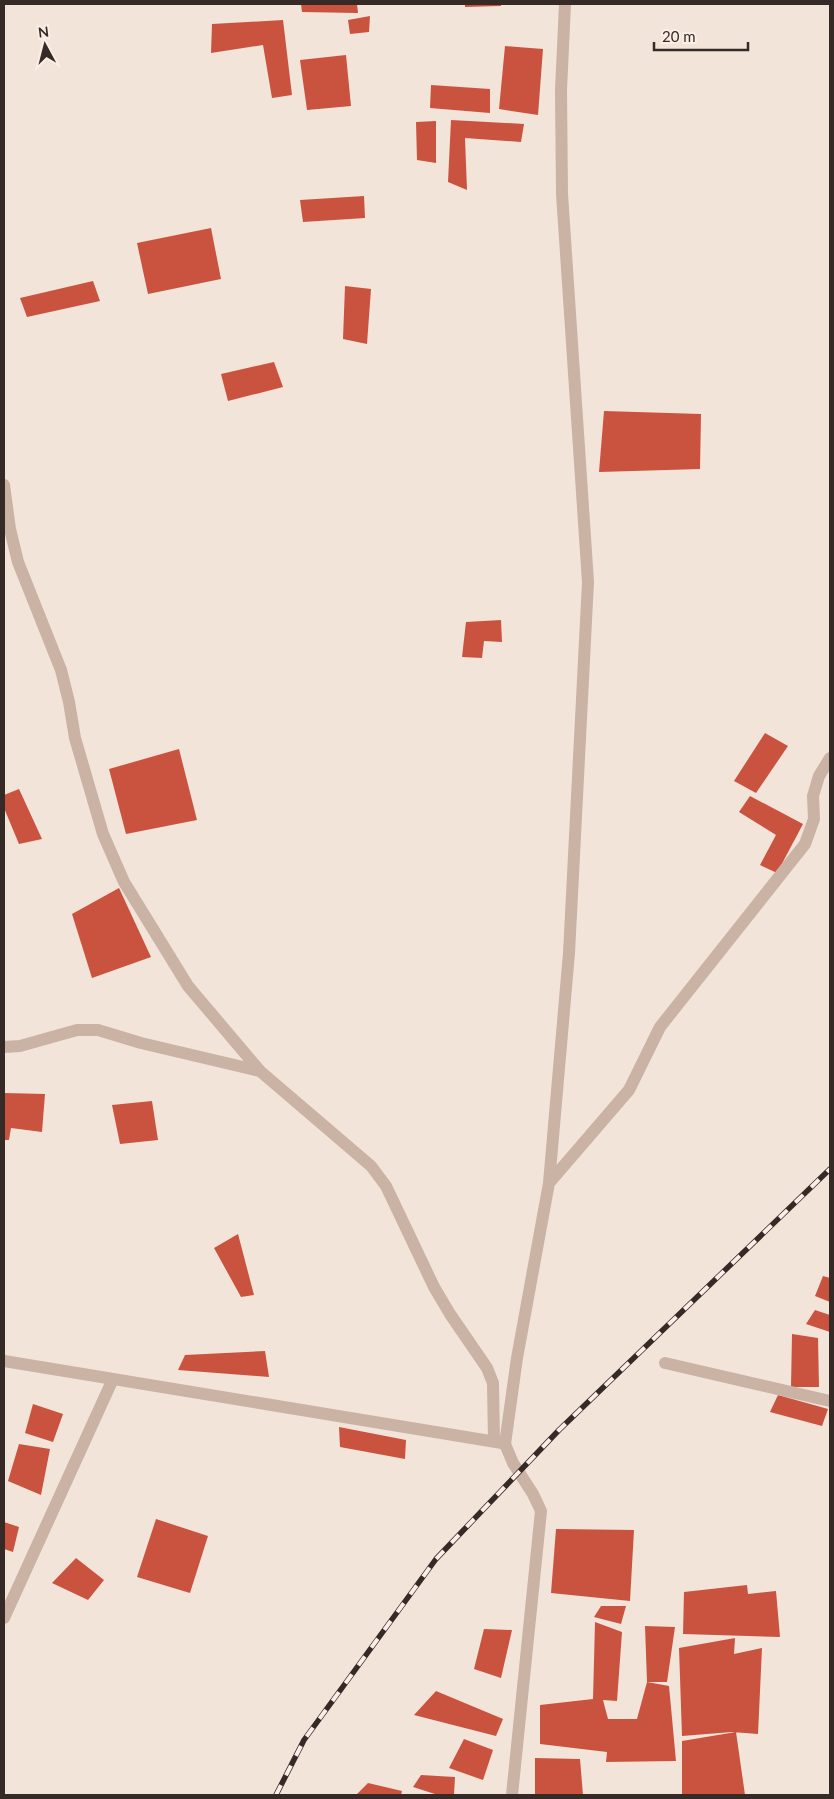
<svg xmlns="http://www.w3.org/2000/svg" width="834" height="1799" font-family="Lato,sans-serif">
<rect width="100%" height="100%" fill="#f2e4d9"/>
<path fill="#ca5340" d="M301,4H357L358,13L302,12Z
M465,4H501V6L465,7Z
M370,16L369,32L350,34L348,20Z
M283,20L292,95L272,98L263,45L211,53L212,24Z
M505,46L543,49L538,115L499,109Z
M346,55L351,106L307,110L300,60Z
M431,85L490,89V113L430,108Z
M451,120L524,124L521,142L465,138L467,190L448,182Z
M436,121V163L417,160L416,122Z
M364,196L365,218L303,222L300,200Z
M211,228L221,279L148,294L137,243Z
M93,281L100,301L27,317L20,298Z
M345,286L371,289L367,344L343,339Z
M274,362L283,387L228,401L221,374Z
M604,411L701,414L700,469L599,472Z
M501,620L502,642L484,641L482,658L462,657L466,622Z
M765,733L788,746L756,793L734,781Z
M179,749L197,820L126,834L109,769Z
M19,789L42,839L19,844L4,808V795Z
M750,796L803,824L777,873L760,865L776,835L739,812Z
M119,888L151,957L92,978L72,914Z
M4,1093L45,1094L42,1132L11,1128L9,1140H4Z
M152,1101L158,1140L120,1144L112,1105Z
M238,1234L254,1295L241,1297L214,1248Z
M823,1276L830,1278V1302L815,1296Z
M815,1310L830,1315V1332L806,1324Z
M792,1334L818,1338L819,1387H791Z
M265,1351L269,1377L178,1370L185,1355Z
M778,1395L828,1409L822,1426L770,1412Z
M33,1404L63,1414L53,1442L25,1433Z
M339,1427L406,1440L405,1459L340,1447Z
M19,1444L50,1449L41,1495L8,1481Z
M156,1519L208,1536L190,1593L137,1577Z
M4,1522L19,1527L13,1552L4,1549Z
M556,1529L634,1530L630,1601L551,1593Z
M76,1558L104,1580L88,1600L52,1583Z
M747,1585L748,1594L776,1591L780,1637L683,1634L684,1592Z
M601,1606H626L621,1624L594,1617Z
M595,1622L622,1632L617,1701L603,1700L608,1719H637L647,1682L645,1626L675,1627L667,1682H647L669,1686L676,1761L606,1762L607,1752L540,1744V1705L593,1699Z
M484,1629L512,1630L501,1678L474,1669Z
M735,1638L734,1654L762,1648L758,1734L732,1732L682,1736L679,1648Z
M436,1691L503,1719L496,1736L414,1715Z
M736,1732L745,1795H682V1741Z
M464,1739L493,1750L483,1780L449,1768Z
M535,1758L580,1759L583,1795H535Z
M421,1775L455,1777L454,1795H438L413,1787Z
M368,1783L402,1791L401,1795H356Z"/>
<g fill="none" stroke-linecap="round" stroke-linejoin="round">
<path stroke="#cab2a5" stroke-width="12" d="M4,485L10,529L18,562L61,670L69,702L75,738L103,834L124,882L188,986L260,1071L371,1166L386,1186L434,1287L450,1314L487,1368L493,1383L494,1441
M4,1047L20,1046L77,1030H98L141,1043L260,1071
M549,1183L629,1090L660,1027L805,844L814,819L813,796L819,776L830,758
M4,1361L502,1443
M665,1363L830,1401
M4,1618L113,1379
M512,1795L541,1511L533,1494L513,1463L505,1444L517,1358L549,1183L569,953L588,582L562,194L561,90L565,4"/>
<g stroke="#362a27" stroke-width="5.5">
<path id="rail" d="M276,1795L304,1740L436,1559L559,1430L830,1169"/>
</g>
<use href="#rail" stroke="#faeee6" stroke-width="4" stroke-dasharray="11" stroke-linecap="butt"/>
</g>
<rect width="834" height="1799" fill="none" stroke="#362a27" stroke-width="10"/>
<g transform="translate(45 45) rotate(353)" stroke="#faeee6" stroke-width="4" paint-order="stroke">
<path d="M0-4L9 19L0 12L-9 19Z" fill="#362a27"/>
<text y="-8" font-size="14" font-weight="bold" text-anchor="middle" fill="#362a27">N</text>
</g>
<path d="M654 42v8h94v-8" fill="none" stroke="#362a27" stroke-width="2.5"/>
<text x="662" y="42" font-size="15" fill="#362a27" stroke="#faeee6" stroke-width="4" paint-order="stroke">20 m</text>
</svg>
